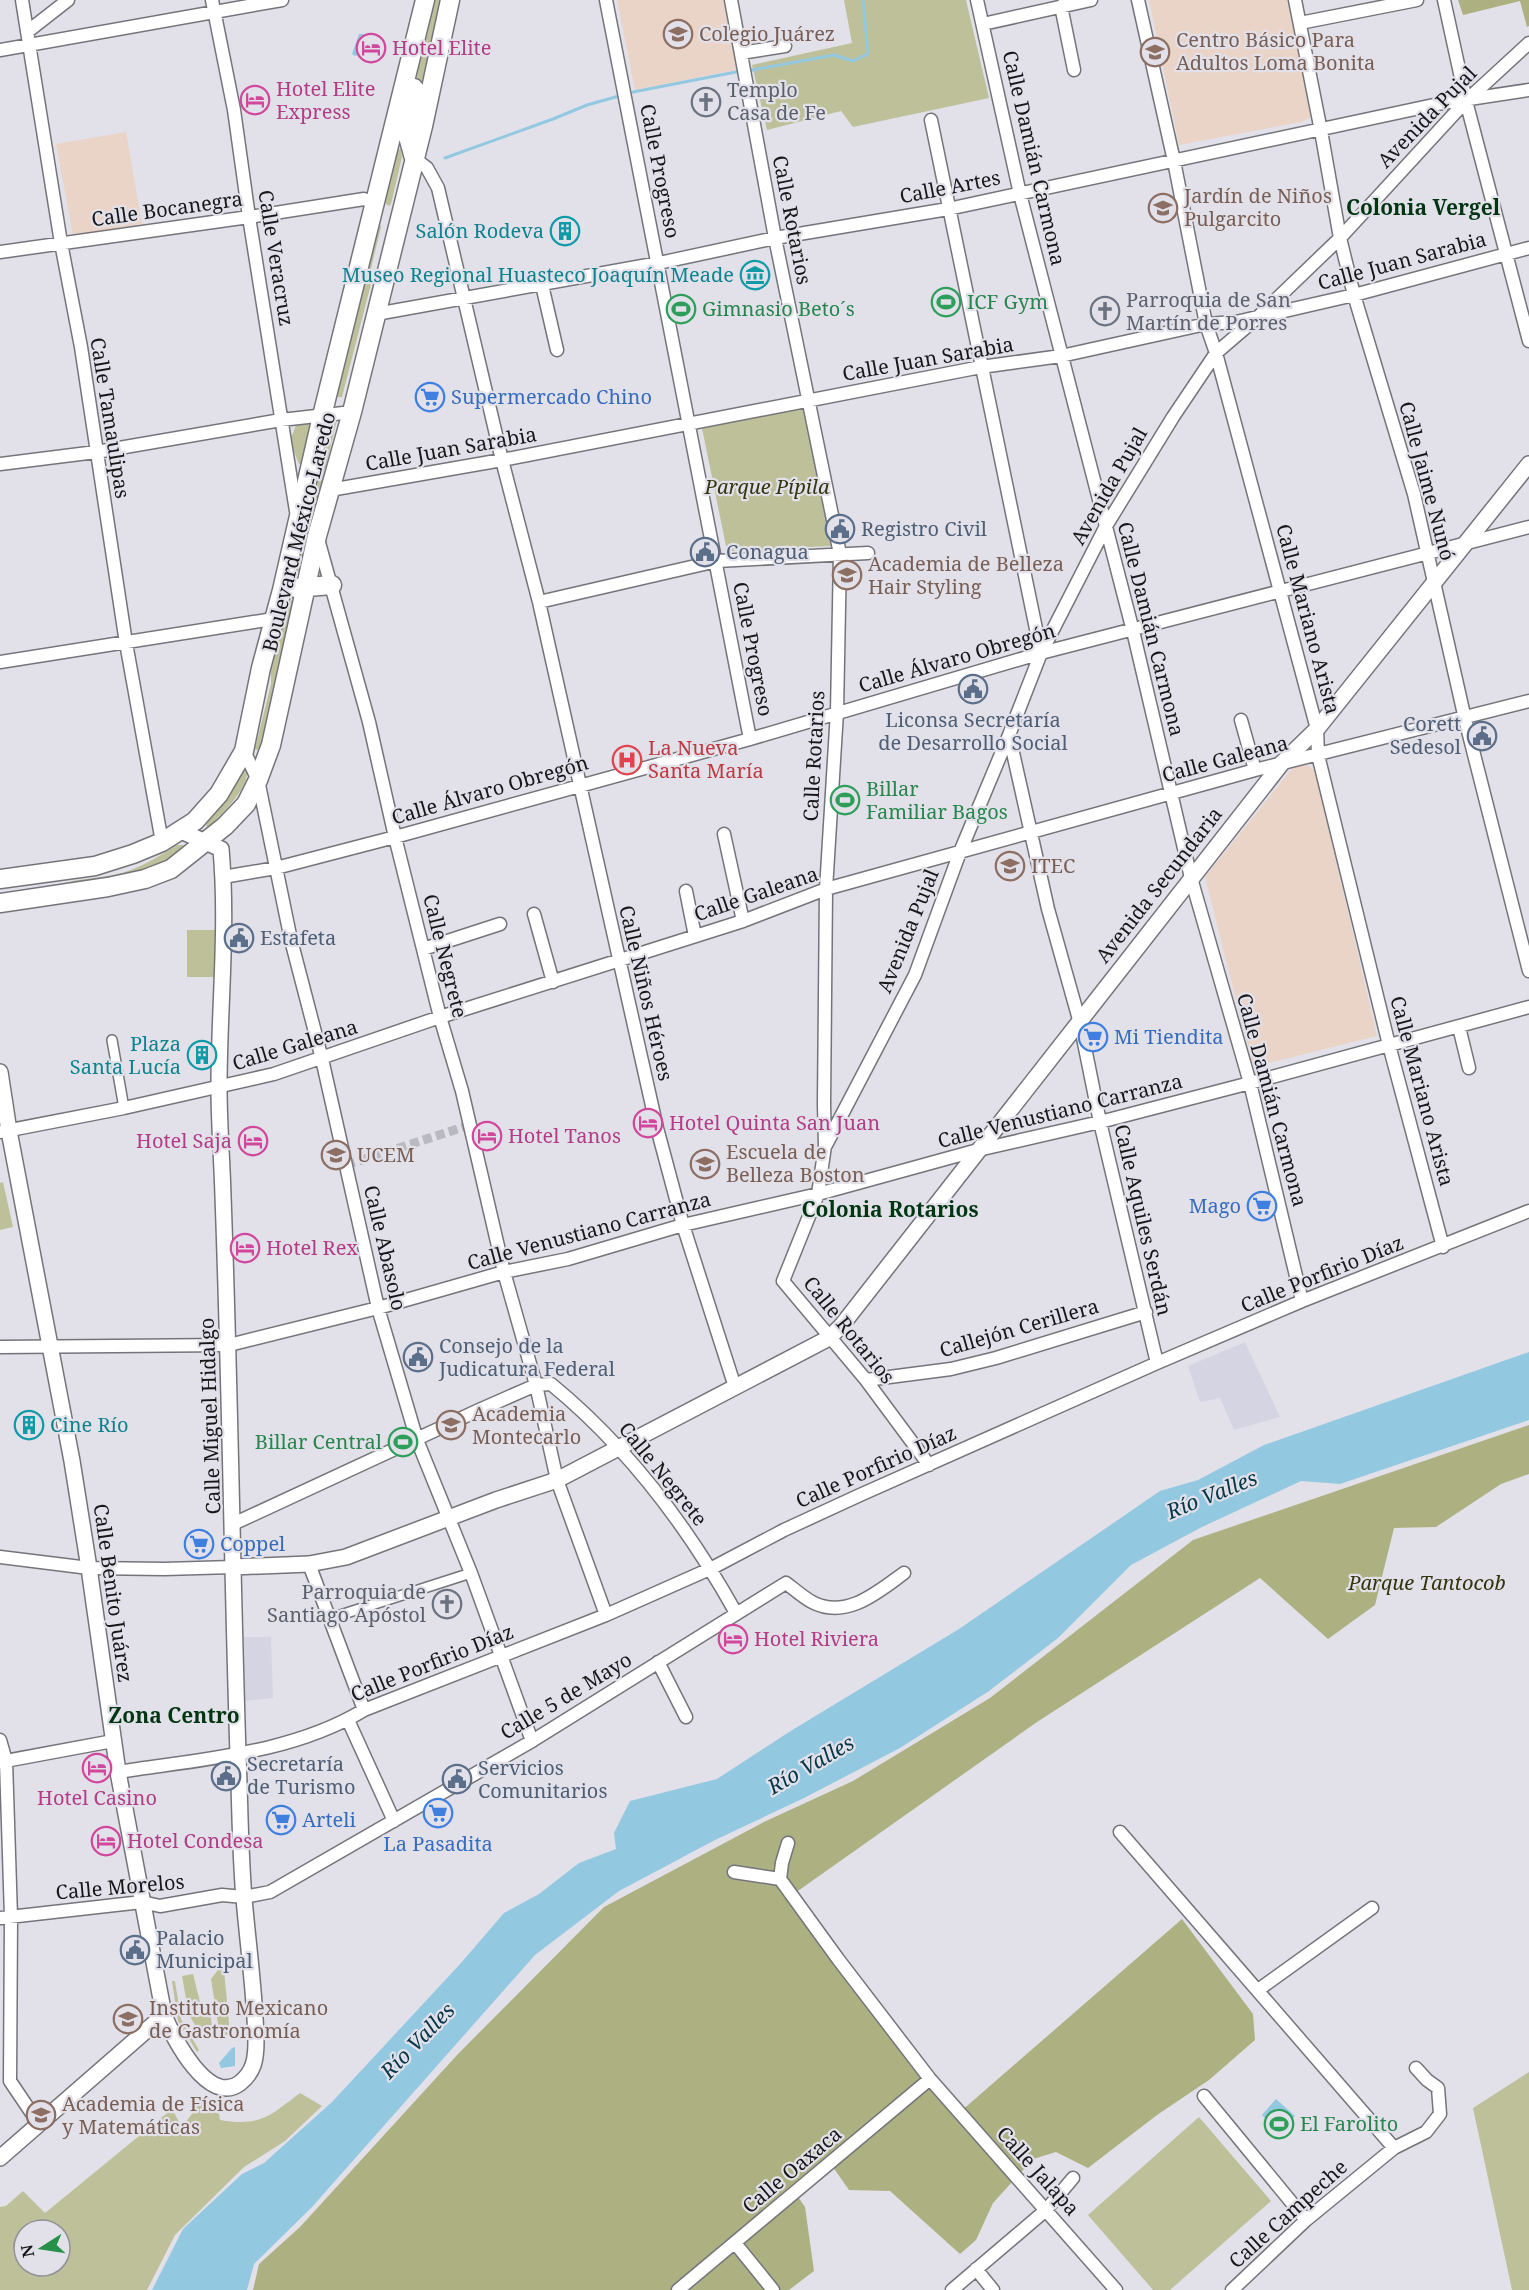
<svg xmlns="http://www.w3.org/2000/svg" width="1529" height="2290" font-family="'Noto Serif',serif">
<rect width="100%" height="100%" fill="#e2e1e9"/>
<path fill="#d5d4e3" d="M1245,1342L1280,1417L1234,1430L1220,1398L1200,1402L1188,1366Z
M244,1637H271L273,1698L245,1701Z"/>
<path fill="#ead4c7" d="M617,0H726L740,69L635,90Z
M1149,0H1288L1311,113L1310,118L1301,122L1179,145Z
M126,132L142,224L73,236L56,144Z
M1303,762L1315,771L1377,1036L1253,1067L1205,877L1295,765Z"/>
<path fill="#bdc099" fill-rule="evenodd" d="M435,0H442L408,137L418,71Z
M844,0H966L989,98L853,127L841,111L767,130L752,65L852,43Z
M401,149L402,157L391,204L389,206L386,204L385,201L398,150Z
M380,224L381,227L369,277L372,280L342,397H336Z
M803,408L831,546L727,551L702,428Z
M337,420L310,531L307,518L331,421Z
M312,422L302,465L299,464L290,441L296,425Z
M305,525L308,537L299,574L292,577Z
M297,597L261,748L258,750L255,749L271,684V671L289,602Z
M242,771H247C249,788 221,815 209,827L206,826L207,823L221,807Z
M177,845H183L187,849L152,868L136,874L55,887C73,878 94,879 114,875C137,870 158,857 177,845Z
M187,930H219L218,977H187Z
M3,1182L13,1227L0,1230V1183Z
M218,1970H224L230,2034L220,2036L211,1979Z
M193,1974L200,2002L187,2004L182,1976Z
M172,1981H175L181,2019L199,2050L197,2052L178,2021Z
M210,2013L214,2038L204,2040L189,2015Z
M1529,2072V2290H1512L1473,2108Z
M300,2093L322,2106L285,2141L244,2167L175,2235L147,2290H0V2207L6,2206L23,2191L45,2213L172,2109L182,2127L203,2099L219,2114L220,2120C260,2127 270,2116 300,2093ZM24,2230H60V2266H24Z
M1199,2117L1271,2201L1170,2290H1153L1088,2215Z"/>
<path fill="#adb080" d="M1458,0H1529V26L1527,27L1520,1L1463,15Z
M1529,1425V1474L1501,1484L1436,1527L1394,1528L1375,1605L1328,1639L1260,1578L1037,1722L795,1893L960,2112L1182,1919L1253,2014L1255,2040L1209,2080L1157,2115L1088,2168L1056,2152L1033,2159L993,2203L976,2240L960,2254L890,2191L849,2190L828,2160L793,2190L805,2207L814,2271L789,2290H253L259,2264L300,2227L458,2054L604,1907L766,1821L853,1781L990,1698L1193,1540Z"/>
<path fill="#93c8e1" d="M359,34H364L365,40L362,41L359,55L355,56L352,54Z
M1529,1352V1420L1340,1484L1301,1481L1202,1527L1131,1565L1058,1638L989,1691L900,1748L804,1798L715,1840L619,1891L535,1955L312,2207L254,2264L247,2290H152L183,2229L242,2174L264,2163L332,2102L461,1963L504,1913L539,1894L579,1863L616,1849L614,1833L630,1801L717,1779L789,1732L959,1629L1160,1491L1198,1480L1264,1445Z
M235,2047V2066L221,2068L219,2063L232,2048Z
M1276,2099L1295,2116L1279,2133L1262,2115Z"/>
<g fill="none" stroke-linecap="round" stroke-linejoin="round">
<path stroke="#93c8e1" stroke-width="3" d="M747,71L834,55L853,61L868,54L863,0
M633,92L741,71
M445,158L553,119L587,105L619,96"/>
<path stroke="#b9b9c0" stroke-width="9" stroke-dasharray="9 4.5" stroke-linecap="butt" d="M346,1165L470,1125"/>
<g stroke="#74747b" stroke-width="12">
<path id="pedestrian" d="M112,1040L124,1108
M331,1618L471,1573"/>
</g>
<g stroke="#74747b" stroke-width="15">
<path id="minor" d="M22,0L61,243L81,347L126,643L162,842
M212,0L234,110L249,217L296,511
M606,0L750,739
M731,0L775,238L840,554L837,712L826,889L824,1104L825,1146L818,1194L783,1281L866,1380L929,1465
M977,0L1020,194L1133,631L1191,878L1250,1083L1302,1301
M1138,0L1174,161L1206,324L1216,353L1317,729L1318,755L1389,1045L1443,1247
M1295,0L1321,131L1340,238L1354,295L1414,494L1465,719L1529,971
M1444,0L1466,101L1529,341
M1061,6L1074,70
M1300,23L1417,0
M983,24L1091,0
M27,32L68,0
M0,50L282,0
M741,53L785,46
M931,120L1041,653
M414,158L427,168L438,188L502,460L539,602L657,1128L683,1225L735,1387
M0,252L249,217L364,199L374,203
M542,285L557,350
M376,314L659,263L775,238L948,209L1443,103L1529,90
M0,464L96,452L281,420L352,412
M330,490L502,460L981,367L1061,356L1206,324L1236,322L1354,295L1529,248
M318,539L369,722L395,837L440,1017L462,1091L504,1272L536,1385L557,1480L606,1615
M539,602L717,561L868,553
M0,662L273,619
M1241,720L1255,770
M1009,735L1048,909L1080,1023L1100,1122L1157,1363
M244,751L258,780L291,940L322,1059L378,1308L417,1440L471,1573L532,1741
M724,834L743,921
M223,877L276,868L395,837L750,739L1041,653L1529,527
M686,891L695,936
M534,914L553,982
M423,949L500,924
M1459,1027L1469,1068
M0,1132L124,1108L274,1074L440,1017L743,921L826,889L1255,770L1529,701
M826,1145L915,975L960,852L1009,735L1041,653L1106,526L1173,417L1216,353L1258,317L1340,238L1466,101L1529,43
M0,1347L229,1345L378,1308L504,1272L568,1259L683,1225L818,1194L978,1150L1100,1122L1250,1083L1529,1007
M866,1380L951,1369L996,1358L1146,1312
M233,1524L479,1410L536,1385L551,1384C628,1447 688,1527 736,1613
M0,1557L89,1568L164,1569L233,1567
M309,1564L364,1710
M658,1662L686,1717
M348,1720L394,1821
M0,1740L6,1761L11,1917L10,2081L39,2124
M0,1762L113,1741
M118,1772C201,1759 291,1754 364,1710L606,1615L712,1568L784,1530L860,1495L1157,1363L1302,1301L1529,1211
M1120,1832L1394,2148
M734,1872L780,1879L838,1959L930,2079L1116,2290
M780,1879L782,1863L788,1843
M0,1918L142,1902L160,1906L222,1895L244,1897L270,1892L532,1741L786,1583C794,1589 803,1597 812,1602C846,1620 878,1592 904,1573
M1258,1990L1372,1908
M1204,2096L1306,2220
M735,2243L773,2290
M976,2269L993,2290
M678,2290L930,2079
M952,2290L1046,2210L1073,2178
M1232,2290L1306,2220L1394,2148L1426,2132L1440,2114L1438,2088L1427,2080L1416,2068"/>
</g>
<g stroke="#74747b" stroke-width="18">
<path id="tertiary" d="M0,1072L9,1131L72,1461L89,1568L118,1772L164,2015C173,2038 209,2107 240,2083C254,2072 256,2059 256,2041C255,1993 248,1946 244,1898C240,1851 240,1803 238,1755C232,1569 230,1383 223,1196C222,1160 219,1124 219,1087C219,1008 228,929 221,849L181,831
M233,1567L309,1564L346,1557L496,1500L557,1480L829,1338L842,1325L1282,763L1317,729L1529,464
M0,2158L164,2015"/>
</g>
<g stroke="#74747b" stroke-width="21">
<path id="primary" d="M414,88L407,133L414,158
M295,588L332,585
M0,879L95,866L133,854L162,842L195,821L219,794L244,751L261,668L282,590L322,416L425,0
M0,903L108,887L145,879L171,869L225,826L246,804L258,780L271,745L317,536L352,412L423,126L450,0"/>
</g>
<use href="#pedestrian" stroke="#fff" stroke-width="9"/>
<use href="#minor" stroke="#fff" stroke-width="12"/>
<use href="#tertiary" stroke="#fff" stroke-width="15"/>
<use href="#primary" stroke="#fff" stroke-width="18"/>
</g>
<defs>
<g id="school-ring" transform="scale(1.5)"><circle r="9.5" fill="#e2e1e9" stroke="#8d6e63" stroke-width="1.5"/><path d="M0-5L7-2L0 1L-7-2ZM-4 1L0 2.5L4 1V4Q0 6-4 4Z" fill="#8d6e63"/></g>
<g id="hotel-ring" transform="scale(1.5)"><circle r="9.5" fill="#e2e1e9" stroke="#d1479c" stroke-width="1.5"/><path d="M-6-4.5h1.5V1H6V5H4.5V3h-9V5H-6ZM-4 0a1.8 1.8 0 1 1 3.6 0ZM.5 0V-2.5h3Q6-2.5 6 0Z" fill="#d1479c"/></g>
<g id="university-ring" transform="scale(1.5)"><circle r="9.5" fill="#e2e1e9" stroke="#8d6e63" stroke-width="1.5"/><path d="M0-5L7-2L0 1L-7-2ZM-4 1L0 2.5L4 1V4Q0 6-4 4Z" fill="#8d6e63"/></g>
<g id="church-ring" transform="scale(1.5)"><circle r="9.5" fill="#e2e1e9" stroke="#6b7280" stroke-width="1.5"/><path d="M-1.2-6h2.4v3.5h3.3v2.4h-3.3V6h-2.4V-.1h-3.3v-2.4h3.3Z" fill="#6b7280"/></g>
<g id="building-ring" transform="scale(1.5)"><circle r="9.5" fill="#e2e1e9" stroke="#0f9aa8" stroke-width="1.5"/><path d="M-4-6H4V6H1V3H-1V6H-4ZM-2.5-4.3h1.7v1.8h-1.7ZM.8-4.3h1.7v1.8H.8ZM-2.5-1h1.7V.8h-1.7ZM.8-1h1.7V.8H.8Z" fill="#0f9aa8"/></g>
<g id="museum-ring" transform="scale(1.5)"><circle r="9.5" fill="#e2e1e9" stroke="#0f9aa8" stroke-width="1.5"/><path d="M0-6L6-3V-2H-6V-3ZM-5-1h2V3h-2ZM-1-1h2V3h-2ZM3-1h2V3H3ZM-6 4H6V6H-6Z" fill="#0f9aa8"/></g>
<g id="stadium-ring" transform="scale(1.5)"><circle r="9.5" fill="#e2e1e9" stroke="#2e9e5b" stroke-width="1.5"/><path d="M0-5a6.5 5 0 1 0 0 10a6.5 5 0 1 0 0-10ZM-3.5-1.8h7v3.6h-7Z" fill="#2e9e5b"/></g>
<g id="supermarket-ring" transform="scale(1.5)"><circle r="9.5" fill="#e2e1e9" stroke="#3f7fe0" stroke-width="1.5"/><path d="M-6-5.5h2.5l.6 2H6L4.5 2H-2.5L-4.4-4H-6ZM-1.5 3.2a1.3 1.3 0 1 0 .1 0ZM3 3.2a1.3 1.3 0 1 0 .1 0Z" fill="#3f7fe0"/></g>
<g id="civic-ring" transform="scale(1.5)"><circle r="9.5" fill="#e2e1e9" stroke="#5c6f8a" stroke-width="1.5"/><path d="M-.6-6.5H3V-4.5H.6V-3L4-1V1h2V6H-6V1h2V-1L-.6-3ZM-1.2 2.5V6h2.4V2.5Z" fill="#5c6f8a"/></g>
<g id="hospital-ring" transform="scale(1.5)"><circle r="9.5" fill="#e2e1e9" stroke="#e0444e" stroke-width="1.5"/><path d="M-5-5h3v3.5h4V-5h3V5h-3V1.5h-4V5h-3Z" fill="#e0444e"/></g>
</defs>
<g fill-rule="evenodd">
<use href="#school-ring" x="678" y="34"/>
<use href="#hotel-ring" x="371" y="48"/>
<use href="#university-ring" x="1155" y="52"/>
<use href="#hotel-ring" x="255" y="100"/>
<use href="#church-ring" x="706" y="102"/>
<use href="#school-ring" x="1163" y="208"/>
<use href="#building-ring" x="565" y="231"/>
<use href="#museum-ring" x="755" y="275"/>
<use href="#stadium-ring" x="946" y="302"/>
<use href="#stadium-ring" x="681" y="309"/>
<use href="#church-ring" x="1105" y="311"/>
<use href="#supermarket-ring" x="430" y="397"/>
<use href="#civic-ring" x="840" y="529"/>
<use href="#civic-ring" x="705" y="552"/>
<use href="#university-ring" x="847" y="575"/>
<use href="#civic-ring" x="973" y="689"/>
<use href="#civic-ring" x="1482" y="736"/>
<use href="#hospital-ring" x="627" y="760"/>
<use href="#stadium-ring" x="845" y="800"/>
<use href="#university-ring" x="1010" y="866"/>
<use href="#civic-ring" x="239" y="938"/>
<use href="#supermarket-ring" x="1093" y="1037"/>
<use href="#building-ring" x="202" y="1055"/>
<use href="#hotel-ring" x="648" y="1123"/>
<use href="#hotel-ring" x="487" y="1136"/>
<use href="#hotel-ring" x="253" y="1141"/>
<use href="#university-ring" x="336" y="1155"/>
<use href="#university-ring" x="705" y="1164"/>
<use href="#supermarket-ring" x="1262" y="1206"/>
<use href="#hotel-ring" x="245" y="1248"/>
<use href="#civic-ring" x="418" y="1357"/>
<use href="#building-ring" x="29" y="1425"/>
<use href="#university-ring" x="451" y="1425"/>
<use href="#stadium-ring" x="403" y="1442"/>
<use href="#supermarket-ring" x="199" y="1544"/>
<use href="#church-ring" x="447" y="1604"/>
<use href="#hotel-ring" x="733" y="1639"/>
<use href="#hotel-ring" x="97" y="1768"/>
<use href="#civic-ring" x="226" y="1776"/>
<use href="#civic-ring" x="457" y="1779"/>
<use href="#supermarket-ring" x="438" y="1813"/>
<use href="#supermarket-ring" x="281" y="1820"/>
<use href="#hotel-ring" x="106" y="1841"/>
<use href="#civic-ring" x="135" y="1950"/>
<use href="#university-ring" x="128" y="2019"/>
<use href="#school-ring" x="41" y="2115"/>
<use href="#stadium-ring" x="1279" y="2124"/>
</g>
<g text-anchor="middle" stroke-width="4.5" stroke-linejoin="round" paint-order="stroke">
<g font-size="20" fill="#785e54" stroke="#e2e1e9" text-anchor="start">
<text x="699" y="41">Colegio Juárez</text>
<text x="1176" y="47">Centro Básico Para<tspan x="1176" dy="23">Adultos Loma Bonita</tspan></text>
<text x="1184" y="203">Jardín de Niños<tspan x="1184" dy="23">Pulgarcito</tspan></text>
<text x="868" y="571">Academia de Belleza<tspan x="868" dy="23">Hair Styling</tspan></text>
<text x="1031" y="873">ITEC</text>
<text x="726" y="1159">Escuela de<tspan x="726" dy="23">Belleza Boston</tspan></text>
<text x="357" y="1162">UCEM</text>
<text x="472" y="1421">Academia<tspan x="472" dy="23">Montecarlo</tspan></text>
<text x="149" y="2015">Instituto Mexicano<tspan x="149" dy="23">de Gastronomía</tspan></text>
<text x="62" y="2111">Academia de Física<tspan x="62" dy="23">y Matemáticas</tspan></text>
</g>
<g font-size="20" fill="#b23c85" stroke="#e2e1e9" text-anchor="start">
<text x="392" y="55">Hotel Elite</text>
<text x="276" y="96">Hotel Elite<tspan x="276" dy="23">Express</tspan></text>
<text x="669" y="1130">Hotel Quinta San Juan</text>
<text x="508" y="1143">Hotel Tanos</text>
<text x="232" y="1148" text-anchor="end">Hotel Saja</text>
<text x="266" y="1255">Hotel Rex</text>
<text x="754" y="1646">Hotel Riviera</text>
<text x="97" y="1805" text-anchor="middle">Hotel Casino</text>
<text x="127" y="1848">Hotel Condesa</text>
</g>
<g font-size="20" fill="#5b616d" stroke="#e2e1e9" text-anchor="start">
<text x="727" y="97">Templo<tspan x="727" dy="23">Casa de Fe</tspan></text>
<text x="1126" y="307">Parroquia de San<tspan x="1126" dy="23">Martín de Porres</tspan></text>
<text x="426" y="1599" text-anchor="end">Parroquia de<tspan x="426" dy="23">Santiago Apóstol</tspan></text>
</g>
<g font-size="20" fill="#17171a" stroke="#e2e1e9">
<text transform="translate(1427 117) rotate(-46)" y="7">Avenida Pujal</text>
<text transform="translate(1034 158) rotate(77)" y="7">Calle Damián Carmona</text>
<text transform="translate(660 171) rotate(79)" y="7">Calle Progreso</text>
<text transform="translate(950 187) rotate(-11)" y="7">Calle Artes</text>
<text transform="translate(167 209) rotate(-8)" y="7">Calle Bocanegra</text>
<text transform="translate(792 220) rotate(79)" y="7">Calle Rotarios</text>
<text transform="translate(276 258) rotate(81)" y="7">Calle Veracruz</text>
<text transform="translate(1402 261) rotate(-15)" y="7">Calle Juan Sarabia</text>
<text transform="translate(928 359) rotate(-10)" y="7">Calle Juan Sarabia</text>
<text transform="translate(110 418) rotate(81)" y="7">Calle Tamaulipas</text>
<text transform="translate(451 449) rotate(-10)" y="7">Calle Juan Sarabia</text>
<text transform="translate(1427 481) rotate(75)" y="7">Calle Jaime Nunó</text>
<text transform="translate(1109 486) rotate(-60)" y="7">Avenida Pujal</text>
<text transform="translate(299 532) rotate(-76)" y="7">Boulevard México-Laredo</text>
<text transform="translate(1308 619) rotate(75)" y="7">Calle Mariano Arista</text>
<text transform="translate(1151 629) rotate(76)" y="7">Calle Damián Carmona</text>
<text transform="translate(753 649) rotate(79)" y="7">Calle Progreso</text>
<text transform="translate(957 658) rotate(-16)" y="7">Calle Álvaro Obregón</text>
<text transform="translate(814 756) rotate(-87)" y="7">Calle Rotarios</text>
<text transform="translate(1225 759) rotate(-15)" y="7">Calle Galeana</text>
<text transform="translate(490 790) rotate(-16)" y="7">Calle Álvaro Obregón</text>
<text transform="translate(1159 885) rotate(-52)" y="7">Avenida Secundaria</text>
<text transform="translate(756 894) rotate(-19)" y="7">Calle Galeana</text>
<text transform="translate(908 931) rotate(-68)" y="7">Avenida Pujal</text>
<text transform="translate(445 956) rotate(76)" y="7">Calle Negrete</text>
<text transform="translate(646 993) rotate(77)" y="7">Calle Niños Héroes</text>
<text transform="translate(295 1045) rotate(-17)" y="7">Calle Galeana</text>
<text transform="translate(1422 1091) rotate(75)" y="7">Calle Mariano Arista</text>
<text transform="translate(1272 1100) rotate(75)" y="7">Calle Damián Carmona</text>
<text transform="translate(1060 1111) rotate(-14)" y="7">Calle Venustiano Carranza</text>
<text transform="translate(1143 1220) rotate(77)" y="7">Calle Aquiles Serdán</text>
<text transform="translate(589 1231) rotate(-15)" y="7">Calle Venustiano Carranza</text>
<text transform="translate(385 1248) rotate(77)" y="7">Calle Abasolo</text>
<text transform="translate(1322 1274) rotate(-22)" y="7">Calle Porfirio Díaz</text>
<text transform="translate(1019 1328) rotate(-16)" y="7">Callejón Cerillera</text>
<text transform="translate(849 1330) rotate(51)" y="7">Calle Rotarios</text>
<text transform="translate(210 1416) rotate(-92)" y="7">Calle Miguel Hidalgo</text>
<text transform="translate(876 1467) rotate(-24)" y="7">Calle Porfirio Díaz</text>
<text transform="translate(663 1474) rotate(51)" y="7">Calle Negrete</text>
<text transform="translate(113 1593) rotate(82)" y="7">Calle Benito Juárez</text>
<text transform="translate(432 1663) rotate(-22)" y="7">Calle Porfirio Díaz</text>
<text transform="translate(566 1696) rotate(-31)" y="7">Calle 5 de Mayo</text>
<text transform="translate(120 1887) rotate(-5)" y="7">Calle Morelos</text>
<text transform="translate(792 2170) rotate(-40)" y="7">Calle Oaxaca</text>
<text transform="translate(1038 2171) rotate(48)" y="7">Calle Jalapa</text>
<text transform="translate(1288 2214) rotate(-42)" y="7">Calle Campeche</text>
</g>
<g font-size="20" fill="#0d838f" stroke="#e2e1e9" text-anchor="end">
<text x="544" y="238">Salón Rodeva</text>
<text x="734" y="282">Museo Regional Huasteco Joaquín Meade</text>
<text x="181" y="1051">Plaza<tspan x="181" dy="23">Santa Lucía</tspan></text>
<text x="50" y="1432" text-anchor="start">Cine Río</text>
</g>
<g font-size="20" fill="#27864d" stroke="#e2e1e9" text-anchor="start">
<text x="967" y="309">ICF Gym</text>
<text x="702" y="316">Gimnasio Beto´s</text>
<text x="866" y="796">Billar<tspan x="866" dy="23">Familiar Bagos</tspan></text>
<text x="382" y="1449" text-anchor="end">Billar Central</text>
<text x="1300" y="2131">El Farolito</text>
</g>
<g font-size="20" fill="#366cbe" stroke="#e2e1e9" text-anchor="start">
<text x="451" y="404">Supermercado Chino</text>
<text x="1114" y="1044">Mi Tiendita</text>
<text x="1241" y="1213" text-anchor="end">Mago</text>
<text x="220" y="1551">Coppel</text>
<text x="302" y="1827">Arteli</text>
<text x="438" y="1851" text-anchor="middle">La Pasadita</text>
</g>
<g font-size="20" font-style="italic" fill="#34350e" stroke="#e2e1e9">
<text x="767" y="494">Parque Pípila</text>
<text x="1427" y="1590">Parque Tantocob</text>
</g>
<g font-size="20" fill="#4e5e75" stroke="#e2e1e9" text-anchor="start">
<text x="861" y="536">Registro Civil</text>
<text x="726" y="559">Conagua</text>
<text x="973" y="727" text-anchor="middle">Liconsa Secretaría<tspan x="973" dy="23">de Desarrollo Social</tspan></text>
<text x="1461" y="731" text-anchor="end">Corett<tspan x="1461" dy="23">Sedesol</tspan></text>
<text x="260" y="945">Estafeta</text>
<text x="439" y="1353">Consejo de la<tspan x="439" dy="23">Judicatura Federal</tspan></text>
<text x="247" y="1771">Secretaría<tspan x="247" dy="23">de Turismo</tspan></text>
<text x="478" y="1775">Servicios<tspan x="478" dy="23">Comunitarios</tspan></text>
<text x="156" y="1945">Palacio<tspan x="156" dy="23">Municipal</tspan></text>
</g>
<g font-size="20" fill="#be3a42" stroke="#e2e1e9" text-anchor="start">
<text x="648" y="755">La Nueva<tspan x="648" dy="23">Santa María</tspan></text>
</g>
<g font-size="21" font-weight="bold" fill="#003512" stroke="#e2e1e9">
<text x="1423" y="215">Colonia Vergel</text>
<text x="890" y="1217">Colonia Rotarios</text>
<text x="174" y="1723">Zona Centro</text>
</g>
<g font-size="21" font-style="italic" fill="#063648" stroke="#e2e1e9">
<text transform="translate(1212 1495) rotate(-22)" y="7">Río Valles</text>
<text transform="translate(811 1765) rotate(-30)" y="7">Río Valles</text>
<text transform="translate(418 2041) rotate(-46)" y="7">Río Valles</text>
</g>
</g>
<g transform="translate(42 2248) rotate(258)"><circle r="28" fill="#e2e1e9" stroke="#919096" stroke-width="1.5"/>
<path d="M0-4.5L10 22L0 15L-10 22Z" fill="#249048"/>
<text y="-9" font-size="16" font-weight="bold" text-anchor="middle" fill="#17171a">N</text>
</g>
</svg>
